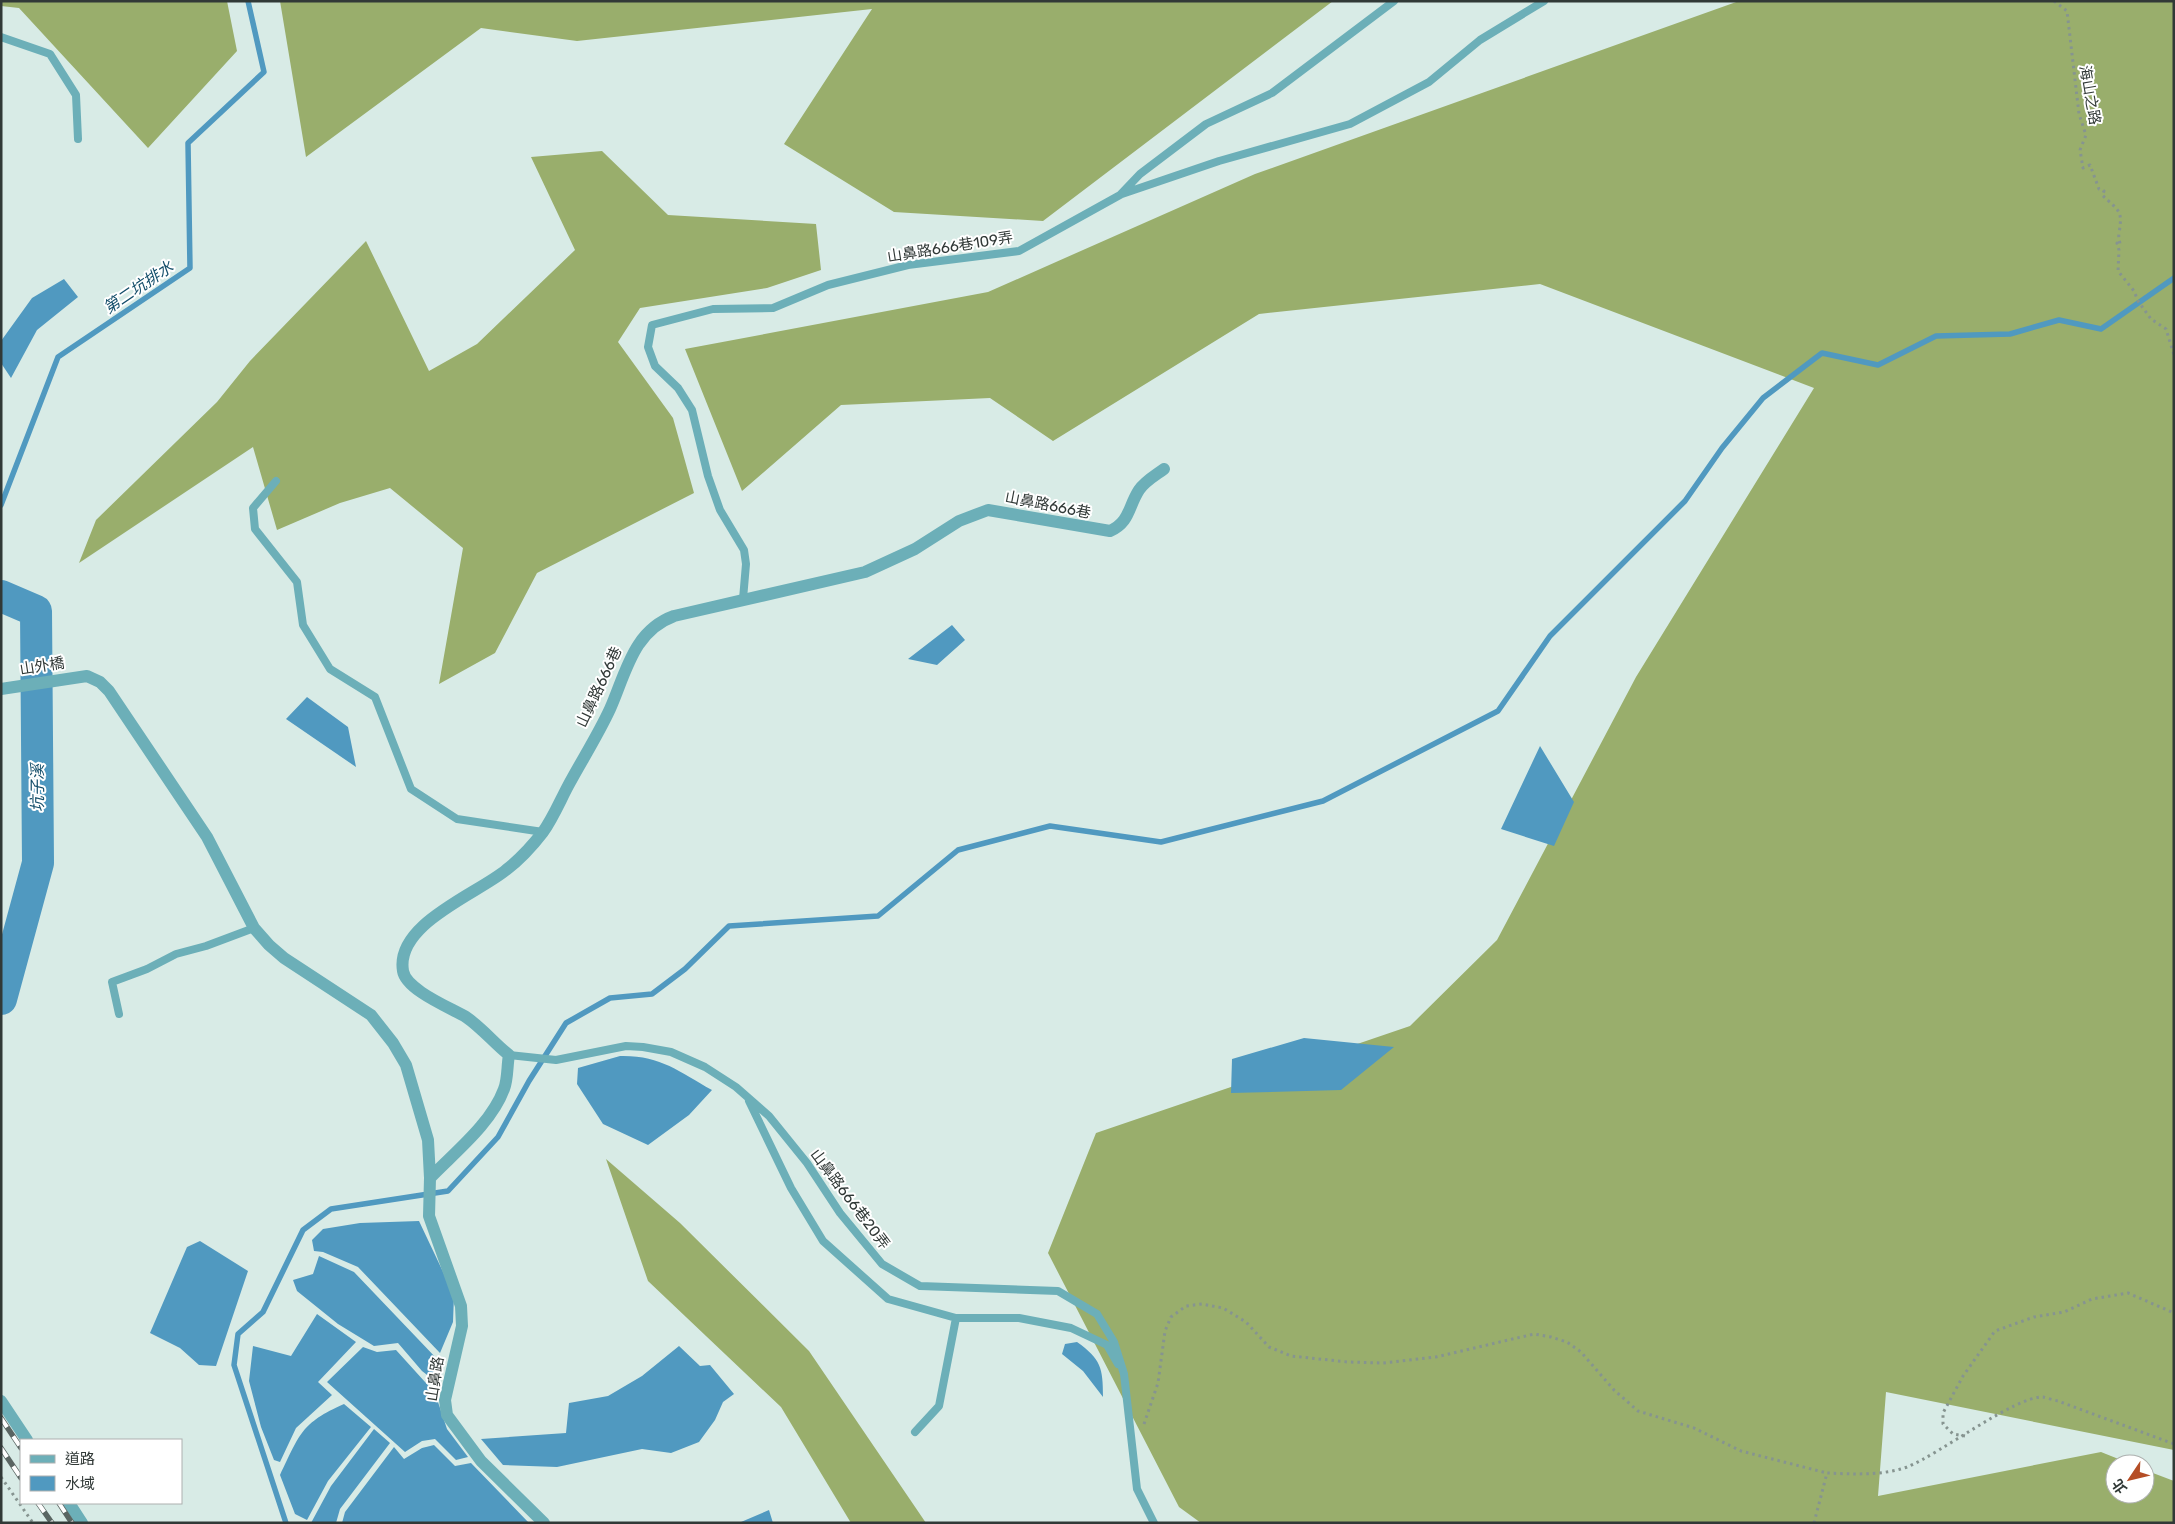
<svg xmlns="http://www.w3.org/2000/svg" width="2175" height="1524" font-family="Rubik,'Noto Sans TC',sans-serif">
<rect width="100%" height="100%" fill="#d8ebe6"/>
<path fill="#99ae6c" d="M1,1H227L237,51L148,148L19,8L1,6Z
M280,1H1333L1043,221L894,212L784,144L872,9L577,41L481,28L306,157Z
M1739,1H2174V1450L1886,1392L1878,1496L2101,1452L2131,1464H2115V1494H2145V1470L2174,1481V1523H1201L1179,1507L1048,1253L1096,1133L1410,1026L1497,940L1636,677L1814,388L1540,284L1259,314L1053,441L990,398L841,405L742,491L685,349L988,292L1255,174Z
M602,151L668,215L816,224L821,270L767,288L640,308L618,342L673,418L694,493L537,573L495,653L439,684L463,548L390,488L340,503L277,530L253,447L79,563L96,520L217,402L250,361L366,241L429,371L477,344L575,250L531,157Z
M606,1159L680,1223L809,1351L926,1523H851L781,1407L648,1281Z"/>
<path fill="#5099c0" d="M64,279L78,297L37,330L11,378L1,363V341L32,298Z
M952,625L965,640L937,665L908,659Z
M307,697L348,727L356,767L286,719Z
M1540,746L1574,802L1554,846L1501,829Z
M1304,1038L1394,1047L1341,1090L1231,1093L1232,1059Z
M620,1056C660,1055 678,1071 712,1090L689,1115L648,1145L603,1124L577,1084L578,1068Z
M419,1221L454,1295L453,1322L440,1353L358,1267L323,1252L314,1251L312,1240L323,1229L360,1223Z
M200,1241L248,1271L216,1366L199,1365L180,1348L150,1333L187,1247Z
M319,1256L354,1272L438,1360L440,1368L435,1381L422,1371L398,1343L374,1346L338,1324L297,1291L293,1280L313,1274Z
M317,1314L356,1342L318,1382L332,1395L296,1428L280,1462L274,1460L261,1427L249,1381L253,1346L291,1356Z
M1077,1342C1101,1359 1103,1368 1103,1397L1083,1371L1062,1354L1065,1344Z
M679,1346L700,1366L710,1365L734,1394L723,1402L715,1420L699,1442L671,1453L642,1449L557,1467L503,1465L481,1439L566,1433L569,1403L608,1396L642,1376Z
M363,1347L377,1352L396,1350L435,1393L447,1429L468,1457L456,1460L435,1439L422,1441L405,1452L327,1382Z
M344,1404L371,1427L328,1481L307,1520L295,1514L280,1475C300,1434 301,1423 344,1404Z
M374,1429L390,1443L340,1509L336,1523H311L331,1486Z
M434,1445L455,1466L471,1463L529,1523H342L345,1512L394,1447L404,1459L422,1448Z
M769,1510L773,1523H738L741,1522Z"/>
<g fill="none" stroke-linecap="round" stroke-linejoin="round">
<path stroke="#5099c0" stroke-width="5.5" d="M1,505L58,357L190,268L188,143L264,72L248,1
M286,1523L234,1365L238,1334L263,1312L303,1230L331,1209L448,1191L498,1137L529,1081L566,1023L610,998L652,994L685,969L729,926L878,916L958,850L1050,826L1161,842L1323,801L1498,711L1550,636L1685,501L1722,448L1763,398L1822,353L1878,365L1936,336L2010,334L2059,320L2101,329L2174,278"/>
<path stroke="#5099c0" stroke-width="32" d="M1,596L36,611L38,863L1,999"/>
<path stroke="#869490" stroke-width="3" stroke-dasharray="2.5 4" stroke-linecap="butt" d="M2054,1L2067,11L2079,114L2086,135L2080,150L2083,168L2090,165L2099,189L2104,191L2102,195C2119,211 2123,210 2119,233C2118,238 2120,241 2120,245L2117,243L2119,250L2118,271L2134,291L2138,301L2151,319L2166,329L2174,355
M1144,1424L1158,1383L1165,1331L1171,1317L1186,1306L1202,1304L1223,1308L1246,1322L1269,1347L1291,1356L1348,1362L1383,1363L1436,1357L1534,1334L1551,1337L1567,1342L1581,1352L1614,1390L1638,1411L1694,1428L1741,1451L1827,1473
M1965,1436L1953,1434L1943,1424V1413L1963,1376L1995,1331L2034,1317L2064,1312L2092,1299L2128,1293L2174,1313
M1,1477L33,1523
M1814,1523L1827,1473C1852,1474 1882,1476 1907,1467C1940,1454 2015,1396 2043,1397C2047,1398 2053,1400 2058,1401L2174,1444"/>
<path stroke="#6cafb8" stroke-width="8" d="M1,37L50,54L76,95L78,139
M1122,194L1219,161L1350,124L1429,82L1480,40L1544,1
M276,481L253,508L255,529L297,582L303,625L330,669L375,697L411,789L457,819L543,832
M743,599L746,564L744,550L720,510L708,476L692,410L678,388L655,366L648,347L652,325L713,309L773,308L828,285L908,265L1019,251L1120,195L1140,174L1206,124L1272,93L1394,1
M119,1014L112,982L147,969L176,954L206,946L254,928
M509,1055L556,1060L626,1046L643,1047L671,1052L705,1067L736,1087L769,1116L807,1163L840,1213L882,1264L920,1286L1058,1291L1097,1314L1114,1342L1124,1374L1137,1489L1154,1523
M749,1101L791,1188L823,1241L888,1299L956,1318H1019L1071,1328L1107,1345L1118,1364
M915,1432L939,1406L956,1318"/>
<path stroke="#6cafb8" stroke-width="12" d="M1,689L87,676L100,682L109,691L207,837L254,928L269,945L284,958L371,1015L393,1043L406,1065L428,1140L430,1178L429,1216L461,1306L462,1326L445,1400L447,1415L481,1461L544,1523
M430,1178C455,1152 491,1124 504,1089C508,1079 507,1065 509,1055C494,1043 482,1028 466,1017C451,1008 406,990 403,971C395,924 477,894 506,870C519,860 533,845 543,832C553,818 560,801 568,786C582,760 598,735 610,709C626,673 633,631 674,616L865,572L915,549L959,521L988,510L1110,531C1130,522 1128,507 1139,490C1145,481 1156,475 1164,469
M1,1401L27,1440
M69,1503L82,1523"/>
<g stroke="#5a6562" stroke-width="5.5">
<path id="rail" d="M1,1418L21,1448
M1,1448L21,1478
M38,1503L52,1523
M59,1503L72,1523"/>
</g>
<use href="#rail" stroke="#fff" stroke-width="4" stroke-dasharray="11" stroke-linecap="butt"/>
</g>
<g text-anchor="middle" stroke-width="4" stroke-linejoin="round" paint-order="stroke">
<g font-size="15" fill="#313937" stroke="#fff">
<text transform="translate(2090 95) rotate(80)" y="5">海山之路</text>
<text transform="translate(950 247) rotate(-9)" y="5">山鼻路666巷109弄</text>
<text transform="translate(1048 505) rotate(11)" y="5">山鼻路666巷</text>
<text transform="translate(42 666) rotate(-9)" y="5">山外橋</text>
<text transform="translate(599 687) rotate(-65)" y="5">山鼻路666巷</text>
<text transform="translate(850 1199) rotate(53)" y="5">山鼻路666巷20弄</text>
<text transform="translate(435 1379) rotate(-81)" y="5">山鼻路</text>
</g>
<g font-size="16" font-style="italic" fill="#144e6a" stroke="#fff">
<text transform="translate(138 287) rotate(-34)" y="6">第二坑排水</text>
<text transform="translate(37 788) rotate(-90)" y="6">坑子溪</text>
</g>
</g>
<rect width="2175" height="1524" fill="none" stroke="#313937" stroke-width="5"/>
<rect x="20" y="1439" width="162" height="65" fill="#ffffff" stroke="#adb0af"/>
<rect x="30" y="1455" width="25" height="8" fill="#6cafb8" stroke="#adb0af"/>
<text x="65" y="1464" font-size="15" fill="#313937">道路</text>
<rect x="30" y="1476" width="25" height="15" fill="#5099c0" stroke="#adb0af"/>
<text x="65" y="1489" font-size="15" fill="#313937">水域</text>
<g transform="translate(2130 1479) rotate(235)"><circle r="24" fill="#ffffff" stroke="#adb0af"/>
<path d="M0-4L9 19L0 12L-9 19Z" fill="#b54e26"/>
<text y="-8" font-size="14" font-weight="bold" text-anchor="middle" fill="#313937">北</text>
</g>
</svg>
